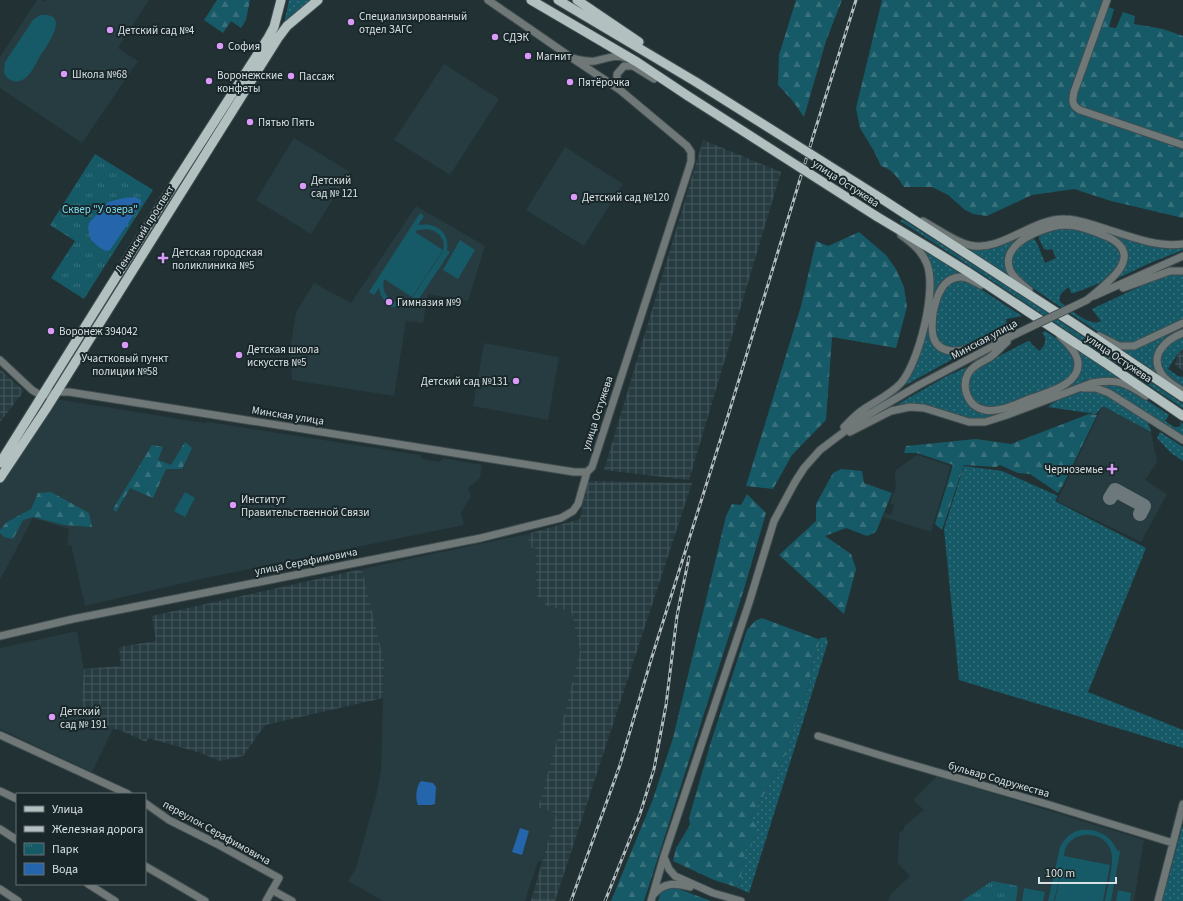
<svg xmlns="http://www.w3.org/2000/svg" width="1183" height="901" font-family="'Source Sans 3',sans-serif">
<defs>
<pattern id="industrial-grid" width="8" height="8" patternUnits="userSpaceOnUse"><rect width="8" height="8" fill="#263c41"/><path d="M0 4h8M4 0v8" fill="none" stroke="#45585c"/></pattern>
<pattern id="grass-dots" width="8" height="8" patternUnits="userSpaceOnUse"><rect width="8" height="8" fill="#175a67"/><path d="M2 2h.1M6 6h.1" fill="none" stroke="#38717c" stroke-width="1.8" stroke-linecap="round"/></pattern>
<pattern id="forest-firs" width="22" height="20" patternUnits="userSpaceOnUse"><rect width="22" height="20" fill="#175a67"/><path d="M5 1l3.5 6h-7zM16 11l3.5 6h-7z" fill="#38717c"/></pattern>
<pattern id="park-tufts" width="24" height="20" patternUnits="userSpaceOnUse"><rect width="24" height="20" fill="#175a67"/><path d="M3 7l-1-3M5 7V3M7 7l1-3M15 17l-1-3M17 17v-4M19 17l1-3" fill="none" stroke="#38717c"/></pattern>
</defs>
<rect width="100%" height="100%" fill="#223134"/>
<path fill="#263c41" d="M37,0H41L44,2L45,0H149L118,48L138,61L82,143L0,88V57Z
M444,64L499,99L450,175L394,140Z
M294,138L350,172L311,234L256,200Z
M565,147L623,184L584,246L526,210Z
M416,206L485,246L468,301L428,294L423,323L406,321L394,396L292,380L290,350L296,312L314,283L351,303Z
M484,343L559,357L548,420L473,406Z
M56,399L204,423L208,422L420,455L423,459L439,462L444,458L482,465L480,478L468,488L471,496L461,513L464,525L201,579L85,606L71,545L67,546L69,529L33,518L0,580V482Z
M1103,405L1151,432L1157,462L1145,480L1167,494L1141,542L1057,501Z
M917,455L951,466L931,532L883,517L884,513L891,515L894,505L890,504L896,486L895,476L896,470Z
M527,534L528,540H530L535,547L537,596H545V606L571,611L580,650L566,708L538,808L556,813L542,861H538L525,901H383L348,881L356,868L377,792L381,770L384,661L362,569Z
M77,631L84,669L81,707L78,715L113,729L92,772L0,729V648Z
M937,776L1144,840L1134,901H888L890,895L910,876L898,864L899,833L904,830V826L924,810L913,800Z"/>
<path fill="url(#industrial-grid)" d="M703,140L781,172L689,480L604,470Z
M1183,350V371L1175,365L1177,356Z
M0,369L24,391L0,422Z
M587,481L692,483L555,901H531L556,813L538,808L566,708L580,650L571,611L545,606V597H537L535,547L531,548L530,540H528L527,534L580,519Z
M362,569L384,661L383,698L265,725L243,756L220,761L201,753L148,738L146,742L120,730L109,728L78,715L81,707L84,669L121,666L119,647L156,641L152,616Z"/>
<path fill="url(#grass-dots)" d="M289,0H312L284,23Z
M902,219L1039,307L1183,404V408L976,270L900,221Z
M1059,221C1076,221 1091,226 1107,231C1132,239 1156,247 1183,246V250L1150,263L1118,278C1121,271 1126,266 1126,256C1126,251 1123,244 1119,240C1109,233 1070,221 1058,222C1034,226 989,249 1011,278L960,244C995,257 1026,227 1059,221Z
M1066,228C1090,231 1142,245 1110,276C1103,283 1084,289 1074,293H1071L1069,287C1064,291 1058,294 1060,302C1069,308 1090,328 1101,321L1092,309L1158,278L1168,274H1183V320L1134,343L1124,344L1110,340L1034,289L1015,273L1011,263L1015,249L1031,238H1033L1037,243L1045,263L1056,258L1052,249L1047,250L1044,249L1039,239V236L1056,229Z
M921,247L965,275C957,276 950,276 943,280C931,289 932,323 931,338L960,355L902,387V385L912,374L920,353L923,342L933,288Z
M960,280L970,282L1022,316L1006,319L1007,325C993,332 972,347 956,347C934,348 934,327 937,311C938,306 939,298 941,293C945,285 952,282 960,280Z
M1183,326V330C1171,335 1159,340 1155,353L1161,378L1117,348L1122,349Z
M1045,331C1059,340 1081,352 1073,372C1071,377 1065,382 1060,385C1054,388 1046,389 1040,392C1027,397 1007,407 993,408C969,410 961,386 976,368L1028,341H1029L1039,351C1045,346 1048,339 1042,333Z
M1183,335V349L1176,356L1168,369L1178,376L1183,377V388C1165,376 1156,371 1164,347Z
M1072,345L1122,380L1107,378H1100L984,419H969L906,404L896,405L947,376L967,367C966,372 963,377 962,383C960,402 976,415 995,414L1077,376Z
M1114,383L1133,391L1169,415L1165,421L1174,427H1179L1181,425L1180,422L1183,424V437L1113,392L1103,387L1095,385Z
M1089,389L1100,391L1149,422L1148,425H1149L1151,432L1103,406L1096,414L1048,407C1059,397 1075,392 1089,389Z
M1160,432L1183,447V461L1171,453L1157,438Z
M964,466L1002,471L1058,496L1055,501L1146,548L1088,692L1183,730V748L959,680L944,529Z
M826,637L828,642L749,893L736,887L740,883L750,819L783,761L809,685L813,662L819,643L818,639Z
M1183,826V901H1162L1182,828Z"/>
<path fill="url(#forest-firs)" d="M217,0H250L246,20L241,28L231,21L223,33L204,20Z
M796,0H842L826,41L804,117L792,100L778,85L779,55Z
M882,0H1105L1071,104L1079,113L1086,117L1087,111C1078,105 1076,102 1077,91L1106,6L1114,9L1109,27L1116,28L1123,12L1135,16L1134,24L1163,29L1183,36V218L1111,201L1074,189L1032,195L987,216L973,214L965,210L948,195L932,187H904C898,178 892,169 881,166L874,151L860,128L856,108Z
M859,232L886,255L896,269L904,287L907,307L896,348L832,337L826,420L792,455L773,489L746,486L801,306L816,241L828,246Z
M1089,414L1097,415L1063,485L1058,493L1030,474L1018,473L1000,465L996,467L964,465L942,530L935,524L953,465L917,453H904L906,446L976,439L1011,444Z
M185,442L192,448L182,469H166L153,498L130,488L116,512L113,509L152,445L163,447L158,460L171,465Z
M841,469L862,471L864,483L892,493L876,532L867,536L846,528L825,536L851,554L856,569L844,614L779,555L816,521V504L833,473Z
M51,492L89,513L92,527L64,525L33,517L23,520L13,539L4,537L0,533V530L7,522L31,509L38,493Z
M747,494L766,513L744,589L644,901H611L653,799L673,738L726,516L732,504L741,505Z
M762,618L818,639L819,643L813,662L809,685L783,761L750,819L757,826L751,847L746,848L740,883L736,887L714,880L673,861L676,848L690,825L689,818L710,745L747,630L755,621Z
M671,886L711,901H658L661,891Z"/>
<path fill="url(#park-tufts)" d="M95,154L153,190L84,299L51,278L75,241L50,225Z
M992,881L1018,886L1016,901H962Z"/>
<path fill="#175a67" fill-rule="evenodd" d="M40,15C72,12 47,46 40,56C36,63 31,75 24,79C16,84 7,81 4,72L5,62L33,20Z
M420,213L424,216L418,225C435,222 450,232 447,250L450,252L418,300L412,305L404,308L393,307L389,306L381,296L379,288L374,295L369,292ZM427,229C439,231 446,239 443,251L410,301C395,307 380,297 384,279L412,297L443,250L415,232L418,230Z
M460,240L475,250L458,279L443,270Z
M185,492L195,498L185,517L174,511Z
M1080,830C1097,828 1110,835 1117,850L1120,851L1111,901H1105C1107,887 1116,862 1110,848C1102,831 1075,830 1066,847C1065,850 1064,853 1064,856L1110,865L1103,901H1055L1064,857L1054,901H1048L1060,847C1065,838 1070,833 1080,830Z
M1024,888L1045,892L1043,901H1022Z
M1118,890L1131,893L1130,901H1116Z"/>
<path fill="#2465ab" d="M135,197L141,200V204L110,250L106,251L100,248L91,240L88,228L89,223L108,202L124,198Z
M421,781L433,783L436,787L435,804L431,805H418C415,799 416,786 421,781Z
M520,828L529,831L522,855L512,852Z"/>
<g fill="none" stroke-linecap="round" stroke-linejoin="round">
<path stroke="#6c787b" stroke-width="14" d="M1110,498L1115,490L1144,506L1140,514"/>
<g stroke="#3f4d50" stroke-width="9">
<path id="minor" d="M488,0L572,58C580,60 587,62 595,61C606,59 615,54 626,58
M1107,0L1074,92C1072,101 1072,106 1080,110L1183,145
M572,58L620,90L687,146L691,152V161L689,168L592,467L587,472
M620,90L617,83V74L624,66H633L654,79
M923,221C938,229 953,241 969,245C1001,253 1032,218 1065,219C1076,219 1087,223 1097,226C1124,234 1155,248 1183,244
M981,285C974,282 968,277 961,277C942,277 936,298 933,313C931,330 930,349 952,351C966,352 975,344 987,340C994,337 1001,337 1008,335
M1123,288L1170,271H1183
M1029,290C1022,284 1013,278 1010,270C999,243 1045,226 1065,225C1080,225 1096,232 1110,238C1146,258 1104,285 1087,300
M1094,296L1183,256
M1183,333C1167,339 1149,354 1161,373C1166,381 1175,386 1183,391
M1099,336L1119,346H1134L1183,323
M1007,342C1001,347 995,354 989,358C982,362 974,365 969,372C960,387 968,407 985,410C999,413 1016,404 1029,399C1046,393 1085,384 1077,358C1074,349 1066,342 1060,336
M0,360L32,390L42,396L56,392H69L574,472H587
M1083,388H1096L1109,393L1183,440
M844,427C850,421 856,414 864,409C876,401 891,394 901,383C919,362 937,290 927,264C922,251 912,243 901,235
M850,432L891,411L910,407L924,408L969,422H985L1007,415L1092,383C1117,378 1126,383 1146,396
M0,636L73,619L481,538L561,518L573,511L578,504L587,472
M0,735L128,794
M818,736L889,758L1050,805L1173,843
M0,791L17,799
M145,803L169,820L217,844L279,878L266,901
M0,829L17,840
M664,857L669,869L675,876L713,893L741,901
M145,866L205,901
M88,884L115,901
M0,889L18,901
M272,890L292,901
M654,894C664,882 676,883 690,887
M651,901L664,856L749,603L774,521L795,482L804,468L820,450L861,419L919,385L1016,334
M1158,901L1183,804"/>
</g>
<g stroke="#3f4d50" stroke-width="11">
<path id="major" d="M531,0L637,62L688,96
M558,0L696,82
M577,0L639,42
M882,199L1073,323L1183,397
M876,216L931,249L968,272L1107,364L1183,416
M0,463L166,197L268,38L274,27L281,0
M0,478L46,409L278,38L287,26L318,0"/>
</g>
<use href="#minor" stroke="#707877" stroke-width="7"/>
<use href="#major" stroke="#b2c1c0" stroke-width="9"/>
<g stroke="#b5bfc2" stroke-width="3">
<path id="rail" d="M571,901L620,765L651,660L727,419L812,140L856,0
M605,901L640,814L654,769L666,705L677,616L689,557"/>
</g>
<use href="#rail" stroke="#19272a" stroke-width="1.5" stroke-dasharray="4.5" stroke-linecap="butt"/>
<g stroke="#3f4d50" stroke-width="9" stroke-linecap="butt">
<path id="minor-bridge" d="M1016,334L1087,300"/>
</g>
<g stroke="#3f4d50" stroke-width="11" stroke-linecap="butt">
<path id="major-bridge" d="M696,82L882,199
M688,96L876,216"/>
</g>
<use href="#minor-bridge" stroke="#707877" stroke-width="7"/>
<use href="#major-bridge" stroke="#b2c1c0" stroke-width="9"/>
</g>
<g fill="#d99af8" stroke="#19272a" stroke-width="1.5">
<circle cx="351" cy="22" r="4"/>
<circle cx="110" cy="30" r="4"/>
<circle cx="495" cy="37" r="4"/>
<circle cx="220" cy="46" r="4"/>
<circle cx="528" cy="56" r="4"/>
<circle cx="64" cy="74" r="4"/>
<circle cx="291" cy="76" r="4"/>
<circle cx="209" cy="81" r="4"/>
<circle cx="570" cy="82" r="4"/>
<circle cx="250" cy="122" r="4"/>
<circle cx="303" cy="186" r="4"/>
<circle cx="574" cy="197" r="4"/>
<path d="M161 252h4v4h4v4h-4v4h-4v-4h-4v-4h4z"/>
<circle cx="389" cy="302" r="4"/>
<circle cx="51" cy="331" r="4"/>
<circle cx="125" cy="345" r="4"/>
<circle cx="239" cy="355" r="4"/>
<circle cx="516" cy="381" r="4"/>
<path d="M1110 463h4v4h4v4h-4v4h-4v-4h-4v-4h4z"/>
<circle cx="233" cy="505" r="4"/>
<circle cx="52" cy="717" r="4"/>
</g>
<g text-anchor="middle" stroke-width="4" stroke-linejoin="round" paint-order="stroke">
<g font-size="11" fill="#d7e0e2" stroke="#19272a" text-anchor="start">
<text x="359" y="20">Специализированный<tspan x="359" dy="13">отдел ЗАГС</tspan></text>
<text x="118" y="34">Детский сад №4</text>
<text x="503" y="41">СДЭК</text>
<text x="228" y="50">София</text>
<text x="536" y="60">Магнит</text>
<text x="72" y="78">Школа №68</text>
<text x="217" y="79">Воронежские<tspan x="217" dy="13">конфеты</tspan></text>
<text x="299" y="80">Пассаж</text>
<text x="578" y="86">Пятёрочка</text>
<text x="258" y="126">Пятью Пять</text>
<text x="311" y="184">Детский<tspan x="311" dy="13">сад № 121</tspan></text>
<text x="582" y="201">Детский сад №120</text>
<text x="172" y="256">Детская городская<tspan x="172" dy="13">поликлиника №5</tspan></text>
<text x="397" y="306">Гимназия №9</text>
<text x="59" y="335">Воронеж 394042</text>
<text x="247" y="353">Детская школа<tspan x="247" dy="13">искусств №5</tspan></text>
<text x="125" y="362" text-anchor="middle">Участковый пункт<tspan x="125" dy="13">полиции №58</tspan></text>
<text x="508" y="385" text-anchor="end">Детский сад №131</text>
<text x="1103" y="473" text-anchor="end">Черноземье</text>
<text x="241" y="503">Институт<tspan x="241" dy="13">Правительственной Связи</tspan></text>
<text x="60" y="715">Детский<tspan x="60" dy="13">сад № 191</tspan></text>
</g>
<g font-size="11" fill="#d7e0e2" stroke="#19272a">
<text transform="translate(846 183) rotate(33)" y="4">улица Остужева</text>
<text transform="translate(144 229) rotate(-58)" y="4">Ленинский проспект</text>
<text transform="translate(984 339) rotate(-28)" y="4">Минская улица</text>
<text transform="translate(1119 358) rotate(34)" y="4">улица Остужева</text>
<text transform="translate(597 413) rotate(-72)" y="4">улица Остужева</text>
<text transform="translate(288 415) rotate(9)" y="4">Минская улица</text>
<text transform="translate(306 561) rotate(-11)" y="4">улица Серафимовича</text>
<text transform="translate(999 779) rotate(16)" y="4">бульвар Содружества</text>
<text transform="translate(217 832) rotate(29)" y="4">переулок Серафимовича</text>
</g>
<g font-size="11" fill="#7edff3" stroke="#19272a">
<text x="100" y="213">Сквер "У озера"</text>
</g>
</g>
<rect x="16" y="793" width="130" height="92" fill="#19272a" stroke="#657174"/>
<rect x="24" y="806" width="20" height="6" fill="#b2c1c0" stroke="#657174"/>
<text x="52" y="813" font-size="12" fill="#d7e0e2">Улица</text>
<rect x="24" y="826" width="20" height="6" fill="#b5bfc2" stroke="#657174"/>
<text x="52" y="833" font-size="12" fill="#d7e0e2">Железная дорога</text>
<rect x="24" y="843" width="20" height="12" fill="url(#park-tufts)" stroke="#657174"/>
<text x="52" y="853" font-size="12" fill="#d7e0e2">Парк</text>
<rect x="24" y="863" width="20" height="12" fill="#2465ab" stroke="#657174"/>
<text x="52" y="873" font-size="12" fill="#d7e0e2">Вода</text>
<path d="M1039 877v6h77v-6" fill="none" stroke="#d7e0e2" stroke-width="2"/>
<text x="1045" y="877" font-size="12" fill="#d7e0e2" stroke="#19272a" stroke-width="3" paint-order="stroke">100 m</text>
</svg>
